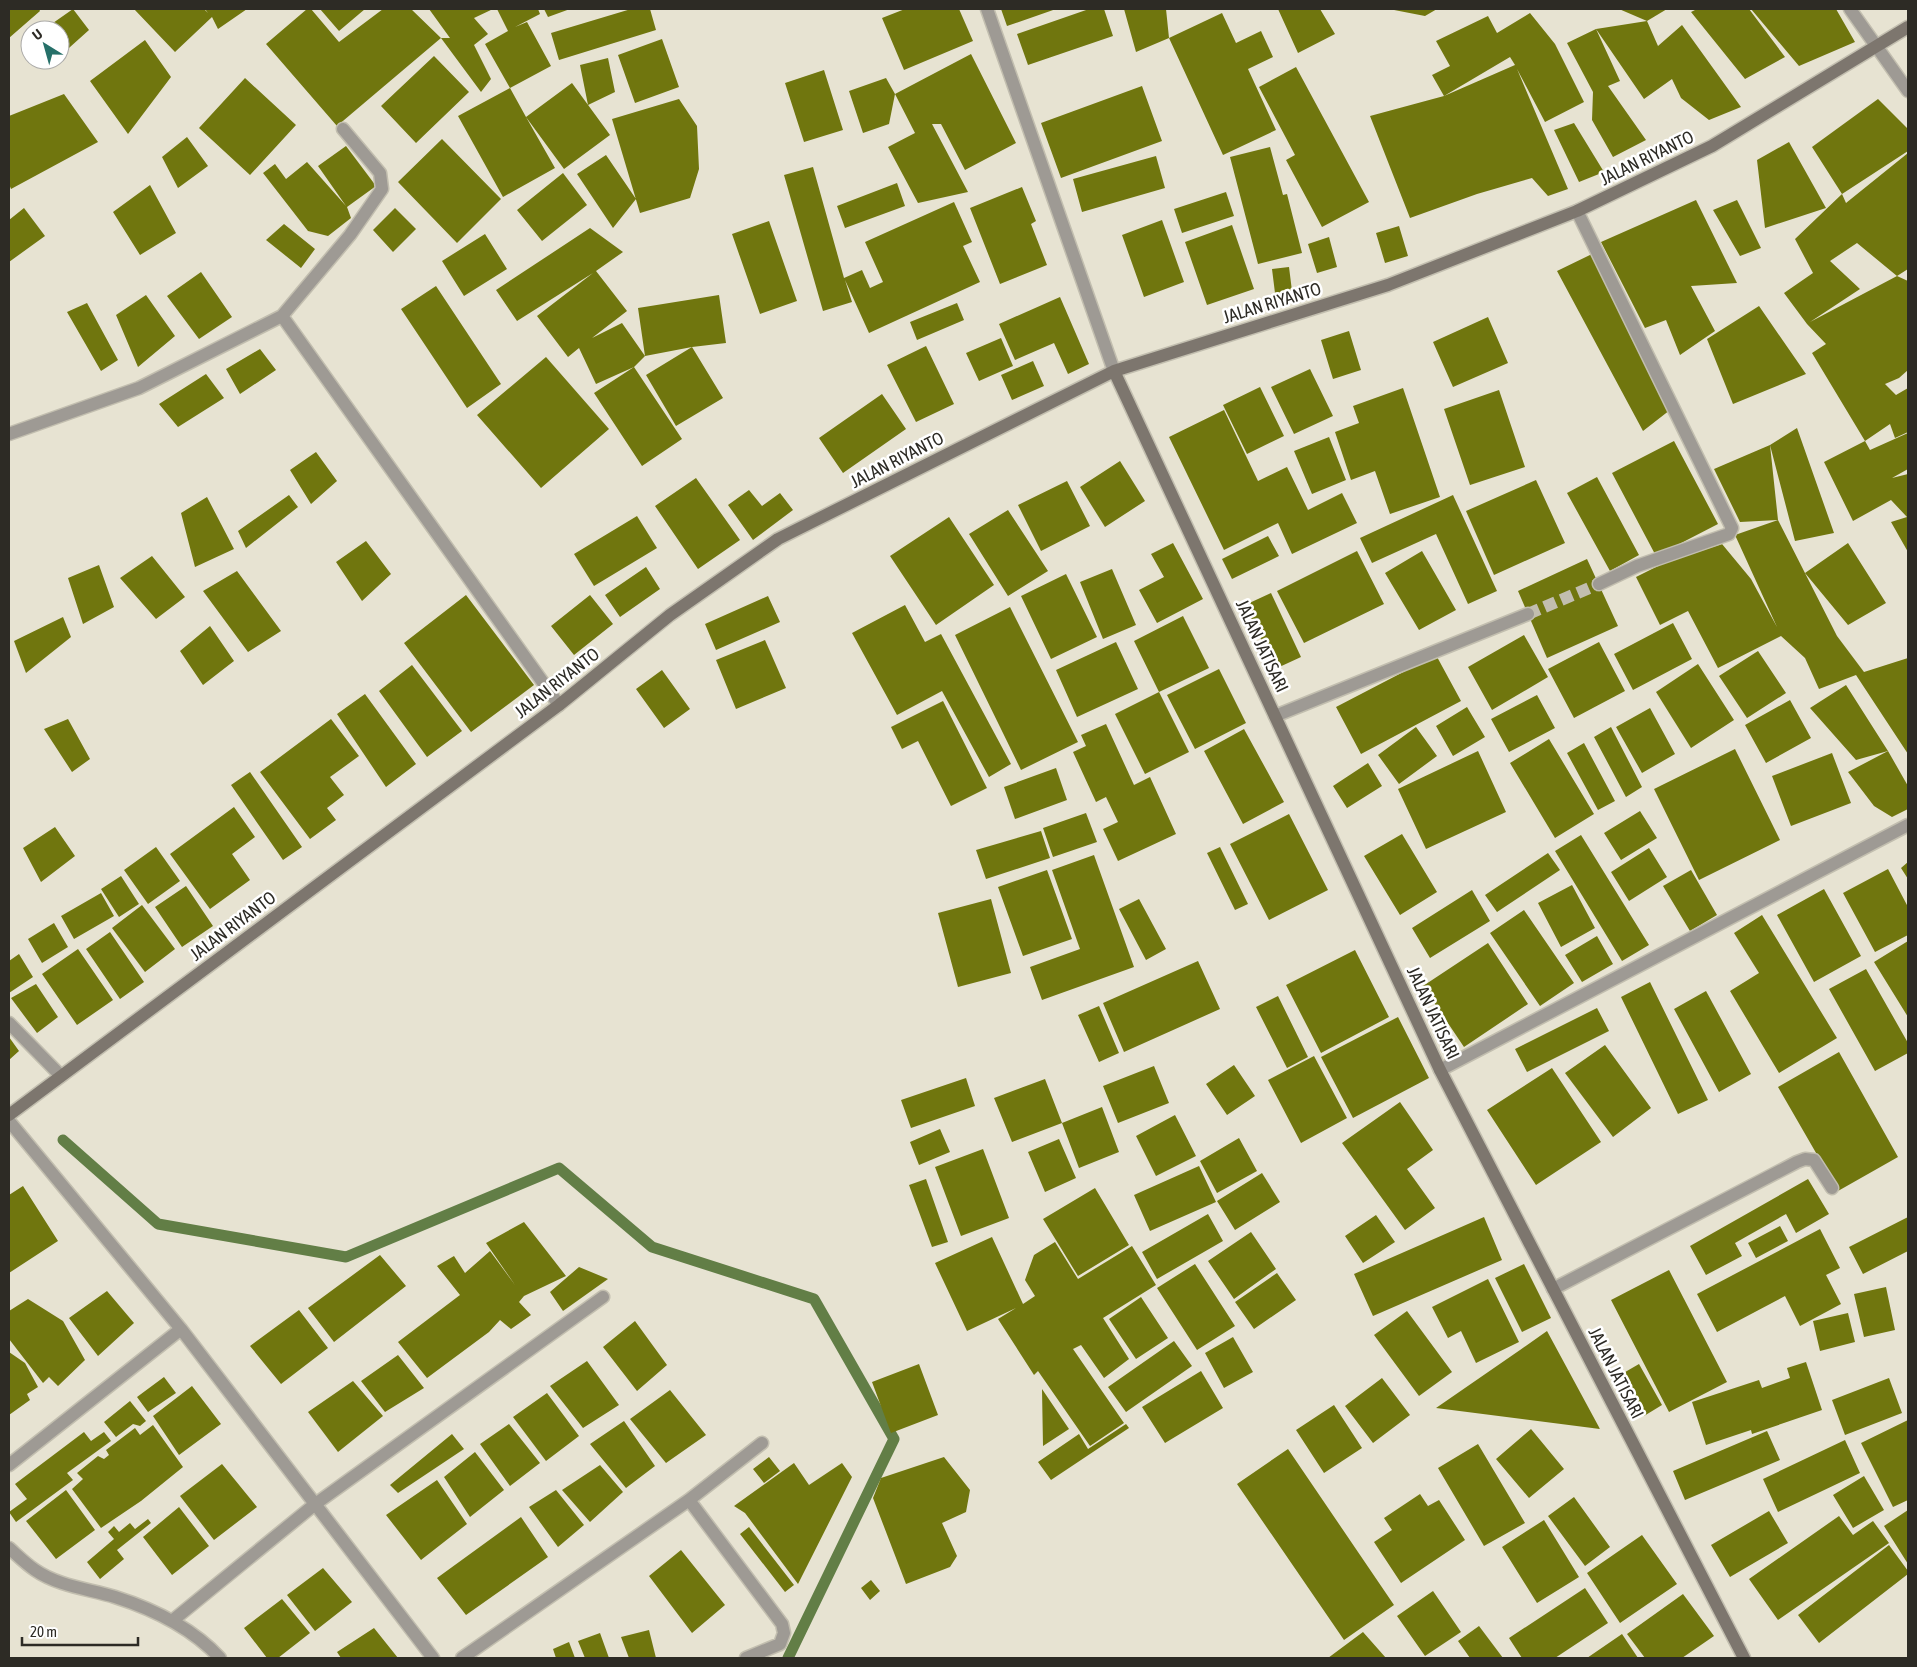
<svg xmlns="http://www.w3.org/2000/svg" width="1917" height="1667" font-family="'Asap Condensed',sans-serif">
<rect width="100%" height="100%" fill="#e7e3d2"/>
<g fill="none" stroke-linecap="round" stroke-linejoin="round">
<path stroke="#627e46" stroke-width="11" d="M63,1140L158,1224L346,1257L559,1168L652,1247L814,1299L894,1439L788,1658"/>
</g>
<path fill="#70760e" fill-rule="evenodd" d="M9,9H39L40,11L9,38Z
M73,9L89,30L60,56V30H43Z
M134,9H204L208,13L205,9H247L218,29L212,17L175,52Z
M307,9H311L339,42L383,9H411L441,38L337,126L266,44Z
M320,9H365L339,31Z
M429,9H493L474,18L488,34L474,45L491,79L481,92L441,38H450Z
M497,9H538L540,14L515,27L527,22L551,66L510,88L485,44L508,31Z
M544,9H570L548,17Z
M631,9H650L656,30L559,60L551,33Z
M905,9H959L973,41L904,70L882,18Z
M1001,9H1056L1007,26Z
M1089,9H1104L1113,36L1028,65L1017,34Z
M1124,9H1166L1169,38L1222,13L1236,43L1261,31L1273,57L1248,69L1276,130L1223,155L1169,38L1136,52Z
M1278,9H1320L1335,34L1298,53Z
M1389,9H1437L1425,16Z
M1619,9H1667L1647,21Z
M1697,9H1749L1785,57L1745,79L1691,12Z
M1751,9H1836L1855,42L1799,66Z
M1530,13L1555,44L1584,102L1545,122L1517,69L1568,189L1548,196L1532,178L1477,194L1410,218L1370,116L1444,96L1432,75L1450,66L1436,41L1488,16L1497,33ZM1510,57L1515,65L1444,96Z
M1647,21L1658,46L1682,25L1741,107L1709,120L1681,98L1672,79L1644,99L1596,29Z
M1596,29L1620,81L1608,86L1646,140L1613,157L1592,120L1593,92L1567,43Z
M662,39L679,87L635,103L618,55Z
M145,40L171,77L128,134L90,81Z
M971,54L1016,143L965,170L941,124H932L968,192L918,203L888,147L915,133L895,94Z
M434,56L469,92L416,143L381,106Z
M608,58L615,92L588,105L580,65Z
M1296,67L1369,202L1322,227L1286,160L1295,155L1259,87Z
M824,70L843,130L804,142L785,83Z
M245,78L296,125L250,175L199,128Z
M886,78L895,94L889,124L863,133L849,91Z
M572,83L610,135L564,169L526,117L555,168L503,197L458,116L510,88L526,117Z
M1142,86L1162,141L1061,178L1041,123Z
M64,94L98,142L11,189L9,184V116Z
M679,99L697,126L699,169L690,198L640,213L612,119Z
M1878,99L1908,129V151L1842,194L1812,147Z
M1574,123L1604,172L1579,182L1554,130Z
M187,137L208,166L178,188L162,157Z
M442,139L501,199L457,243L398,182Z
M1789,142L1826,208L1765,228L1757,160Z
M346,146L376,186L347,207L351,218L328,236L308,231L263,173L275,164L286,179L307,162L346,206L318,166Z
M1270,147L1283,195L1287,194L1302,253L1258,264L1230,157Z
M1908,153V269L1897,276L1857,243L1830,261L1860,289L1810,322L1897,276L1908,281V370L1899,378L1885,384L1896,395L1908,388V432L1895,438L1890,424L1865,441L1870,450L1908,433V469L1892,478L1908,474V552L1891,522L1907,517L1891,500L1853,521L1824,462L1865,441L1812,353L1826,344L1807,324L1784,293L1813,273L1795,239L1842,194L1846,203Z
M606,155L636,199L613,228L577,174Z
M1156,156L1165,188L1082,212L1073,179Z
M813,167L844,278L862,270L870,288L883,282L865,242L954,202L972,242L963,246L980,282L869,333L845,280L852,302L823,311L784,175Z
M563,173L587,205L542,241L517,210Z
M897,183L905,206L845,228L837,206Z
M150,185L176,233L140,255L113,212Z
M1022,187L1036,221L1031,224L1047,265L1000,284L970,208Z
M1226,192L1234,216L1182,233L1174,209Z
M1696,200L1737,283L1691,286L1715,331L1680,355L1666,320L1645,328L1601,242Z
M1737,200L1761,248L1740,256L1713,210Z
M24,208L45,236L9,262V220Z
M395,208L416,229L393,252L373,230Z
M1162,220L1184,282L1144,297L1122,235Z
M769,221L797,301L760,314L732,234Z
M284,224L315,249L301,268L266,240Z
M1232,225L1254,289L1207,305L1185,242Z
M1399,226L1408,256L1385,263L1376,233Z
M590,228L623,252L596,271L627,311L592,338L622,323L645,356L638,308L719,295L726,343L692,347L723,398L676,426L646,375L692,347L645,356L634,367L682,439L642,466L594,393L634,367L596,384L579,348L568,357L537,316L593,273L517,321L496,290Z
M485,234L507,269L464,296L442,261Z
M1329,237L1337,267L1317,273L1308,244Z
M1592,254L1670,410L1643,431L1557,271Z
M1289,267L1292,291L1275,293L1272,269Z
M201,272L232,317L199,339L167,296Z
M436,286L501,384L467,408L401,309Z
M146,295L175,336L138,367L116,315Z
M1060,297L1089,364L1068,374L1054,343L1015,360L999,324Z
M87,303L118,360L101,371L67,312Z
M957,303L964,320L917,340L910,322Z
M1759,306L1806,374L1733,404L1707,339Z
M1488,317L1508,363L1453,387L1433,342Z
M1349,331L1361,370L1333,379L1321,340Z
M1001,338L1013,366L979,381L966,353Z
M926,346L954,404L916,422L887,365Z
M260,349L276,370L240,394L226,369Z
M546,357L609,429L541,488L477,415Z
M1033,361L1044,386L1012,400L1001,375Z
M1310,369L1333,416L1294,434L1271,387Z
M206,374L224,398L178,427L159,404Z
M1260,387L1284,436L1247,454L1223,405Z
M1403,388L1440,497L1390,514L1375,471L1351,480L1335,432L1359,423L1353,406Z
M1499,390L1525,467L1470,485L1444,409Z
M882,394L906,429L843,473L819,438Z
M1224,410L1258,481L1287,467L1308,510L1342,493L1357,523L1292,554L1278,523L1224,550L1169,437Z
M1797,428L1834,533L1795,541L1770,445Z
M1329,437L1346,480L1312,494L1294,451Z
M1674,441L1718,524L1656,556L1612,473Z
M1770,445L1778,520L1740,522L1714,469Z
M316,452L337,481L311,504L290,470Z
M1120,461L1145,501L1105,527L1080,487Z
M1597,477L1639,555L1610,571L1567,493Z
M696,478L740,540L698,569L655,506Z
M1536,480L1565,543L1494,575L1466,511Z
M1067,481L1090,526L1041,551L1018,505Z
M749,490L762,506L780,493L793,510L753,540L728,505Z
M289,495L298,507L246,548L238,531Z
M1453,495L1497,591L1468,604L1436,534L1372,563L1360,538Z
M207,497L234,549L195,567L181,513Z
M1008,510L1048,571L1008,596L969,534Z
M637,516L657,548L594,586L574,554Z
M949,517L994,585L936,625L890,556Z
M1778,520L1837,636L1864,672L1908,658V754L1856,675L1819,689L1805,658L1781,636L1718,668L1688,611L1660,625L1636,577L1664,563L1722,544L1751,579L1777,627L1735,535Z
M1268,536L1279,556L1232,579L1222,559Z
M366,541L391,574L362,601L336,562Z
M1173,543L1203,599L1157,623L1139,590L1164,577L1151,554Z
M1848,543L1886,603L1848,625L1805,573Z
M1357,551L1384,604L1304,643L1277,591Z
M1422,551L1456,610L1419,630L1385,573Z
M152,556L185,597L156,619L120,578Z
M1587,559L1618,626L1547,658L1518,591Z
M99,565L114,607L83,624L68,578Z
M646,567L660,589L620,617L605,595Z
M1112,569L1136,625L1103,639L1080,582Z
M237,571L281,631L248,652L203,591Z
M1066,574L1097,637L1051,659L1021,596Z
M1271,593L1301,657L1275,669L1245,605Z
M466,595L534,685L471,732L404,643Z
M590,595L613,624L574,655L551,626Z
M768,596L780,622L716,650L705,624Z
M905,605L925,642L941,634L1011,764L989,777L942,691L897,715L852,633Z
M1010,607L1078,742L1021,770L955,635Z
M1183,616L1209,668L1159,692L1134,641Z
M63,617L71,637L26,673L14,641Z
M1673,623L1692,659L1633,690L1614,654Z
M210,626L234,661L203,685L180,651Z
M1524,635L1548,677L1492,710L1468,667Z
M765,640L786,688L736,709L716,660Z
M1116,642L1138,689L1077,717L1056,670Z
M1599,642L1625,691L1574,718L1548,669Z
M1758,651L1786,693L1747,718L1719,676Z
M1436,655L1461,701L1361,754L1336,707Z
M1698,664L1734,720L1691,748L1656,692Z
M412,665L462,731L427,757L379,691Z
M1219,669L1246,723L1195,749L1167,695Z
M662,670L690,709L664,728L636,689Z
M1846,685L1888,751L1856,760L1810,708Z
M1159,692L1189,752L1145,774L1115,714Z
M365,694L416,764L386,787L337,714Z
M1537,695L1555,728L1509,752L1491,719Z
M1790,700L1811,738L1766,763L1745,725Z
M943,701L987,788L951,806L918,741L902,749L891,727Z
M1467,707L1485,737L1453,756L1436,726Z
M1650,708L1675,754L1642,773L1616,727Z
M68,719L90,759L72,772L44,729Z
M331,719L359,756L330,777L344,795L327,808L336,820L310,839L260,772Z
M1106,724L1134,785L1150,777L1176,834L1118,861L1103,829L1118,822L1106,797L1096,802L1073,752L1086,746L1081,735Z
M1416,727L1437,756L1399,784L1378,755Z
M1611,727L1642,787L1626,797L1594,737Z
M1244,729L1284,802L1243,824L1204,751Z
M1549,739L1594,814L1555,838L1510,763Z
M1584,743L1615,801L1598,810L1567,753Z
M1735,749L1780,840L1699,880L1654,789Z
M1478,751L1506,812L1426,849L1398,789Z
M1888,751L1908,786V809L1892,817L1874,806L1848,772Z
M1832,753L1851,803L1791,826L1772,776Z
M1368,763L1382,786L1347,808L1333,786Z
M1056,768L1067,800L1015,819L1004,787Z
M250,772L302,847L283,860L231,785Z
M234,807L255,837L232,854L250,880L210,909L170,854Z
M1640,811L1657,838L1621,860L1604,833Z
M1086,813L1097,842L1053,857L1043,828Z
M1289,814L1328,890L1269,920L1230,844Z
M55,827L75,856L41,882L23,848Z
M1041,831L1050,858L986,879L976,850Z
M1402,834L1437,892L1400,915L1364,856Z
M1581,835L1649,945L1622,961L1555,851Z
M156,847L180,881L148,904L124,870Z
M1220,847L1248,904L1235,910L1207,853Z
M1649,848L1667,877L1629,901L1611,872Z
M1548,853L1560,870L1497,912L1485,895Z
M1094,855L1134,967L1042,1000L1030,967L1080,949L1052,870Z
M1908,862V879L1901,868Z
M1888,869L1908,907V935L1875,952L1843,893Z
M1047,870L1072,939L1023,956L998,887Z
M1691,870L1717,915L1690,931L1663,886Z
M121,876L139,904L119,917L101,889Z
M1572,885L1595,928L1561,947L1538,903Z
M186,886L213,926L182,947L155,907Z
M1824,889L1861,956L1814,982L1777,915Z
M1472,890L1490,921L1430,958L1412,928Z
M101,893L114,916L74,939L61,916Z
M991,899L1011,973L958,987L938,913Z
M1139,899L1166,949L1146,960L1119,909Z
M142,905L175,949L145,972L112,928Z
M1524,910L1574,983L1540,1006L1490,933Z
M1762,915L1837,1038L1779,1073L1730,991L1759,973L1734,933Z
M54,923L68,947L42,963L28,939Z
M110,932L144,982L120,999L86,949Z
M1597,936L1613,964L1582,982L1565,955Z
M1908,941V1017L1874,962Z
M1488,943L1528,1004L1464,1047L1423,986Z
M78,949L113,1000L77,1025L42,974Z
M1355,950L1389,1017L1321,1053L1286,985Z
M19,954L33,977L9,993V961Z
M1198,961L1220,1009L1124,1052L1103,1003Z
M1866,969L1908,1043V1053L1875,1071L1829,989Z
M1650,982L1708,1100L1678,1114L1621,997Z
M36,984L58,1017L37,1033L11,998Z
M1706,991L1751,1074L1719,1092L1674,1009Z
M1278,996L1308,1057L1287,1068L1256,1007Z
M1099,1006L1119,1053L1099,1062L1078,1015Z
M1597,1008L1609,1031L1527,1072L1515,1049Z
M1398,1017L1429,1078L1353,1118L1321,1057Z
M9,1037L19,1051L9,1060Z
M1605,1045L1651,1108L1613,1137L1565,1073Z
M1839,1052L1898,1157L1838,1191L1778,1087Z
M1314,1056L1347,1118L1301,1143L1268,1080Z
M1234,1065L1255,1096L1227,1115L1206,1084Z
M1154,1066L1169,1103L1118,1123L1103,1086Z
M1552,1068L1601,1142L1536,1185L1487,1110Z
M966,1078L975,1106L911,1128L901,1100Z
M1045,1079L1062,1123L1102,1107L1119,1152L1079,1168L1062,1123L1012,1142L994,1098Z
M1400,1102L1433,1150L1407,1169L1435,1208L1405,1230L1342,1143Z
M1175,1115L1196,1156L1156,1176L1136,1136Z
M940,1129L950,1152L919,1165L910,1142Z
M1239,1138L1257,1171L1217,1193L1200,1161Z
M1059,1139L1076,1178L1045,1192L1028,1152Z
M983,1149L1009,1218L961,1236L935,1167Z
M1199,1166L1216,1202L1150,1231L1134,1195Z
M1262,1173L1280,1202L1235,1230L1217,1201Z
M926,1179L948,1242L932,1247L909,1185Z
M1808,1179L1829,1214L1796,1233L1786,1214L1735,1243L1742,1256L1706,1275L1690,1246Z
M23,1186L58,1241L9,1273V1195Z
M1095,1188L1129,1245L1078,1276L1043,1219Z
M1208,1214L1223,1241L1157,1279L1142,1252Z
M1376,1215L1395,1242L1363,1263L1345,1236Z
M1484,1217L1502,1260L1373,1316L1354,1274Z
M1908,1217V1251L1863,1274L1849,1247Z
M524,1222L566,1276L524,1296L519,1302L531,1315L511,1329L500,1320L489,1332L427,1378L398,1342L460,1295L437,1266L454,1256L465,1273L490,1251L515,1285L486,1243Z
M1780,1226L1788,1241L1756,1258L1748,1243Z
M1820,1229L1840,1268L1826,1275L1841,1304L1800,1326L1785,1296L1717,1332L1697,1294Z
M1251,1232L1276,1269L1234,1299L1208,1261Z
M992,1237L1023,1304L1035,1296L1025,1280L1034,1255L1055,1242L1078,1279L1132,1246L1156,1285L1103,1318L1129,1359L1104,1378L1081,1345L1073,1349L1124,1423L1090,1446L1038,1371L1034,1375L998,1319L1016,1308L967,1331L935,1263Z
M380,1255L406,1286L334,1342L308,1308Z
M1195,1264L1235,1326L1197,1350L1157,1288Z
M1524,1264L1551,1318L1522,1332L1495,1278Z
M579,1267L608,1279L563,1311L550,1292Z
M1669,1270L1727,1382L1669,1412L1611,1300Z
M1277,1273L1296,1300L1254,1329L1235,1302Z
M1488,1279L1519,1342L1476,1363L1461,1331L1448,1338L1432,1307Z
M1886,1287L1895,1330L1864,1337L1854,1294Z
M107,1291L134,1323L98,1356L69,1318Z
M1141,1297L1168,1338L1136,1359L1109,1319Z
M28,1299L63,1321L85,1360L58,1386L49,1377L43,1383L9,1339V1311Z
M299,1310L328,1348L281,1384L250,1346Z
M1407,1311L1452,1372L1419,1396L1374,1335Z
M1848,1313L1855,1342L1820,1351L1813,1321Z
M635,1321L667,1365L637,1391L603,1347Z
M1547,1331L1600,1429L1436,1408L1520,1350Z
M1233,1337L1253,1372L1224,1388L1205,1353Z
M1174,1341L1192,1366L1126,1412L1108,1387Z
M9,1352L25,1363L38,1387L27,1394L30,1400L9,1415Z
M398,1355L424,1388L385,1412L361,1381Z
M587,1361L619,1405L583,1428L550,1386Z
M1806,1362L1822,1410L1752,1434L1751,1430L1706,1445L1692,1402L1759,1380L1762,1388L1790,1378L1787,1368Z
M919,1364L938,1415L891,1433L872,1382Z
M1639,1364L1662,1405L1644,1416L1620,1375Z
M1201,1371L1223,1408L1165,1443L1142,1407Z
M164,1377L176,1393L148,1412L137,1397Z
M1382,1378L1410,1415L1373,1443L1345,1406Z
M1889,1378L1902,1413L1845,1435L1832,1400Z
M353,1381L383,1416L338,1452L308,1412Z
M192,1386L221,1424L179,1455L153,1416Z
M1042,1389L1069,1429L1043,1446Z
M670,1390L706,1435L666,1463L630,1419Z
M547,1393L579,1436L546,1461L513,1417Z
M130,1401L146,1421L140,1426L133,1424L116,1437L104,1422Z
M1334,1405L1362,1448L1324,1473L1296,1430Z
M1908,1420V1500L1893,1507L1861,1443Z
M624,1421L655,1466L626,1488L590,1444Z
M509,1424L540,1463L510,1486L480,1444Z
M1126,1424L1129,1428L1051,1480L1038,1462L1079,1434L1088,1449Z
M153,1425L183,1467L141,1501L101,1528L72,1489L83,1479L77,1473L98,1456L104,1459L109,1455L106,1450L135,1428L140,1435Z
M1531,1429L1564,1469L1529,1498L1496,1459Z
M1767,1431L1780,1460L1685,1500L1673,1471Z
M84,1432L91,1441L104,1432L111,1441L67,1473L73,1480L16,1522L9,1512L27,1499L15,1484Z
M452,1434L464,1449L398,1493L390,1485Z
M1845,1440L1860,1473L1778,1512L1763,1479Z
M1478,1444L1525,1523L1484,1546L1438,1468Z
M1288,1449L1394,1605L1344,1640L1237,1484Z
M475,1452L504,1490L470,1517L444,1477Z
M769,1457L780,1471L764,1483L753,1469Z
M944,1457L970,1490L966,1512L942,1523L957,1556L950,1567L906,1584L873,1498L881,1478Z
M794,1463L809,1485L842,1463L852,1477L798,1584L745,1513L734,1506Z
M222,1464L257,1507L214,1540L180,1496Z
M600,1465L623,1492L590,1522L562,1490Z
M1864,1476L1884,1510L1853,1528L1833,1495Z
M437,1480L467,1524L421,1560L386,1515Z
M66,1490L95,1530L56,1559L26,1521Z
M556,1490L584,1525L558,1547L529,1507Z
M1420,1494L1428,1506L1439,1500L1465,1540L1401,1583L1374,1542L1392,1530L1384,1518Z
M1574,1497L1610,1547L1585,1566L1548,1516Z
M179,1507L209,1546L172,1575L143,1537Z
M1908,1510V1564L1884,1526Z
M1769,1511L1788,1543L1730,1577L1711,1545Z
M1839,1516L1853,1535L1873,1521L1889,1543L1778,1620L1749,1579Z
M521,1517L548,1557L466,1615L437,1578Z
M148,1519L151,1523L117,1550L124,1559L100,1579L87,1562L114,1539L108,1532L114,1526L119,1532L130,1523L135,1529Z
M1544,1520L1579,1577L1537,1603L1502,1547Z
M749,1527L794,1585L785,1592L740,1534Z
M1642,1535L1677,1584L1620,1623L1587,1573Z
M1889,1545L1908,1571V1574L1819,1643L1798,1615Z
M681,1550L725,1605L692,1633L649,1576Z
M323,1568L352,1602L315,1631L287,1595Z
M871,1580L880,1591L870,1600L861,1588Z
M1585,1588L1608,1623L1555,1658H1522L1509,1638Z
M1433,1591L1461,1632L1425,1656L1397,1616Z
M1683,1594L1714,1636L1682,1658H1645L1627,1634Z
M282,1599L310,1633L278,1658H267L244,1628Z
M1479,1626L1503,1658H1470L1458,1641Z
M374,1628L398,1658H341L337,1652Z
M649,1630L656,1658H629L621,1637Z
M1363,1632L1386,1658H1328Z
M600,1633L609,1658H585L578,1641Z
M1622,1634L1638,1658H1587Z
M569,1642L575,1658H556L553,1649Z"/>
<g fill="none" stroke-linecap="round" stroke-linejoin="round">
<path stroke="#c2beaf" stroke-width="12" stroke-dasharray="12 6" stroke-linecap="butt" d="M1528,614L1599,584"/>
<g stroke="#c2beaf" stroke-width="15">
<path id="street" d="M987,9L1114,371
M1850,9L1908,91
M1577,211L1732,528L1729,534L1637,566L1599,584
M282,316L350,235L382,189L380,173L343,129
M9,434L139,388L282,316L559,705
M1275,716L1528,614
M9,1023L61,1076
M1440,1070L1908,825
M9,1121L181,1329L433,1658
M1553,1289L1797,1162L1805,1159L1814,1160L1832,1188
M9,1465L181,1329
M689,1500L782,1624L784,1633L780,1644L746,1658
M9,1548C17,1555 26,1564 35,1570C58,1586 89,1589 115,1597C153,1609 193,1629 220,1658
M172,1621L314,1505L603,1297
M462,1658L689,1500L762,1443"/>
</g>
<g stroke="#c2beaf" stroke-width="15">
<path id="secondary" d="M1114,371L1440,1070L1744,1658
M9,1115L559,705L670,615L778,539L1114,371L1388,285L1577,211L1712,146L1908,27"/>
</g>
<use href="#street" stroke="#9e9a94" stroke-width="12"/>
<use href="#secondary" stroke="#7d766e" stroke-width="12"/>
</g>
<g text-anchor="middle" stroke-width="5" stroke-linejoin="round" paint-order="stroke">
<g font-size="18" fill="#2d2b25" stroke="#fff">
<text transform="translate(1647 158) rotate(-26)" y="6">JALAN RIYANTO</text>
<text transform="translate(1272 303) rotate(-17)" y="6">JALAN RIYANTO</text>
<text transform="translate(897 460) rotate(-27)" y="6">JALAN RIYANTO</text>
<text transform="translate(1262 646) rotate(65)" y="6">JALAN JATISARI</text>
<text transform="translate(557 683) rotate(-38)" y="6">JALAN RIYANTO</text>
<text transform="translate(233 926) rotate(-37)" y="6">JALAN RIYANTO</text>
<text transform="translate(1433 1013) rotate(65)" y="6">JALAN JATISARI</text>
<text transform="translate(1616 1373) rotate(63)" y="6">JALAN JATISARI</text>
</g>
</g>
<rect width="1917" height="1667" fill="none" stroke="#2d2b25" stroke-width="20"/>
<g transform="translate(45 45) rotate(323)"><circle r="24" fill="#ffffff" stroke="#abaaa8"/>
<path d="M0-4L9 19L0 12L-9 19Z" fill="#267069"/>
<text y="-8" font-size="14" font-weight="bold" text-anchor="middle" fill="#2d2b25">U</text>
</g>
<path d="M22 1637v8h116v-8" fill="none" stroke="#2d2b25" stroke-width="2.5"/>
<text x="30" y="1637" font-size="15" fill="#2d2b25" stroke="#ffffff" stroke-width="4" paint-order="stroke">20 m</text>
</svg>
